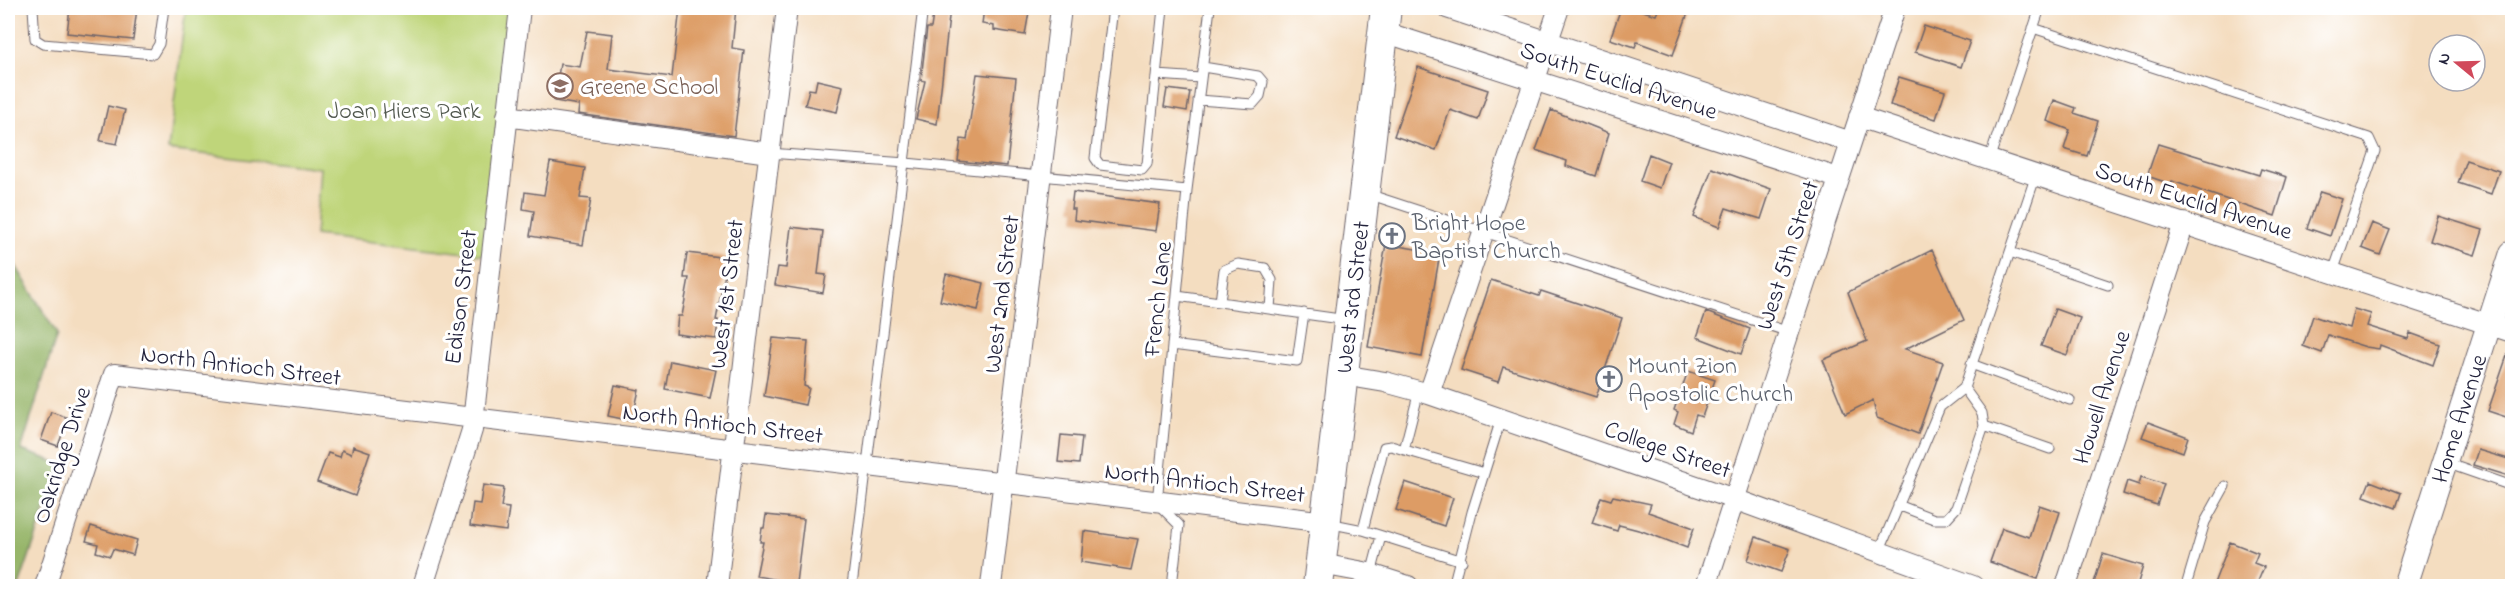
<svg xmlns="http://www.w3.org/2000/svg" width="2520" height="594" font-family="'Indie Flower',sans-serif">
<rect width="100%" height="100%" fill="#fff"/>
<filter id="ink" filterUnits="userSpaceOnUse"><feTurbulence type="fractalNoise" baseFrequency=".0167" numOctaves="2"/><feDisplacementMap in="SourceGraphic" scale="12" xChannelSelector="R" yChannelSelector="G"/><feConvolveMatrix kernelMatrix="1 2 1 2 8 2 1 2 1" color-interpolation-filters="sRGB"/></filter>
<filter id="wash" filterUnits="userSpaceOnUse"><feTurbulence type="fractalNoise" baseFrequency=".008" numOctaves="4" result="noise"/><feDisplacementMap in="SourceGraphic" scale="24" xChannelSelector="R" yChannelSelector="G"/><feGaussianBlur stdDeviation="1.35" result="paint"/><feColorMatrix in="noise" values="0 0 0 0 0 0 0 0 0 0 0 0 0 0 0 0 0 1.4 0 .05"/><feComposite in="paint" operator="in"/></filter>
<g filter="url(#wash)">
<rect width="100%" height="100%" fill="#f4ddc0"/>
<path fill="#bfd57a" stroke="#707c5a" stroke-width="1.5" d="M186,8H520L490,256L315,235L320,168L168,150Z"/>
<path fill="#97b66a" stroke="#5c6c52" stroke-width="1.5" d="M8,253L57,334L21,450L61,464L19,586H8Z"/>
<g id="blocks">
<path fill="#dd9c65" d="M70,8H137L133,40L67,33Z
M680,8H736L732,48L744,50L734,136L578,114L579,105L554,101L560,64L580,67L587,31L612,34L608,69L672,77Z
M934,8H950L937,124L916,119L925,81L921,80L927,28H931Z
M984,8L1029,12L1025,35L994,30V26L982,24Z
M1621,8H1634L1656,15L1659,8H1673L1688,13L1673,55L1637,42L1635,47L1610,39Z
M1924,26L1970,41L1961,67L1915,52Z
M1418,67L1488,90L1478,120L1450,110L1436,150L1394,136Z
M977,74L1016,78L1007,166L958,161L961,139L967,140Z
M1899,77L1945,91L1936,119L1890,105Z
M817,80L843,86L837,112L805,105L809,89L815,90Z
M1167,89L1190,92L1187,111L1164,107Z
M2054,100L2076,108L2074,113L2098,121L2087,156L2064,149L2070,130L2047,121Z
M108,106L125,110L117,144L100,141Z
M1551,110L1609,133L1596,176L1566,166L1567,161L1536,150Z
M2158,144L2259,175L2261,169L2287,177L2275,216L2172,181L2171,184L2147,176Z
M1649,154L1669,162L1660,188L1640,181Z
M2466,160L2499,171L2491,194L2458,183Z
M550,162L585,168L580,198L591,199L583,245L530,236L534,211L523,209L525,192L544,195Z
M1712,168L1771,189L1761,219L1726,208L1719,227L1694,217Z
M1073,192L1160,204L1156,231L1074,220L1075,209H1071Z
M2320,192L2342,199L2330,236L2307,228Z
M2438,216L2483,230L2475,255L2430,241Z
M2372,223L2390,230L2380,255L2362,248Z
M791,227L823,231L818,274L826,275L823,293L775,285L778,267L786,268Z
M1386,244L1440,253L1422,357L1368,347Z
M1932,250L1964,320L1905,349L1943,362L1918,434L1877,418L1873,400L1845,414L1823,360L1867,341L1848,292Z
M687,253L728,258L716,320H718L716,339L676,334L678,316H682L689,278H684Z
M946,274L984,283L978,310L940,301Z
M1491,280L1539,296L1541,291L1622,318L1596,397L1503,367L1498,382L1461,370Z
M2055,309L2080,318L2067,355L2041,346Z
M2354,309L2371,314L2367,326L2408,339L2410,333L2440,344L2433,365L2380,345L2379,349L2366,347L2328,335L2322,353L2303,346L2313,316L2349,328Z
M1706,312L1750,329L1741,354L1697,337Z
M773,338L808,341L804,386L809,388L805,405L764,396Z
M2510,347L2512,348V419L2488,411Z
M670,361L716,370L710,398L665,389Z
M1688,371L1715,380L1702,417L1696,415L1691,431L1674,424L1678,412L1674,410Z
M615,385L639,390L632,421L608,416Z
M51,412L68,418L58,446L41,440Z
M2148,422L2188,437L2183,452L2142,437Z
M1061,435L1082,437L1079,464L1058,462Z
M353,446L370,452L355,496L317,482L328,453L340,457L342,450L351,454Z
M2478,450L2512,460V477L2473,465Z
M2141,477L2164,484L2157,505L2123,494L2127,481L2139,485Z
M2370,481L2401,493L2396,508L2364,496Z
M1405,482L1453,498L1444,526L1396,510Z
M483,485L504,488L501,507L509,508L506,531L470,526L473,503L480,504Z
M1613,496L1651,504L1648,512L1694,528L1687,548L1642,531L1619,525L1617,531L1592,523L1601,497L1611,500Z
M2039,505L2060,512L2038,579L1990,562L2002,528L2029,537Z
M766,515L804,519L796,583L756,576L763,542H760L762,528H764Z
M91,526L137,540L133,555L113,549L110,556L96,552L98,544L86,541Z
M1084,531L1138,539L1131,570L1081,562Z
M1756,537L1790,549L1781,572L1748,560Z
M2230,542L2258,553L2254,563L2264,567L2256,586H2213Z
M2103,554L2143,566L2137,586H2093Z"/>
</g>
</g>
<g filter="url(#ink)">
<use href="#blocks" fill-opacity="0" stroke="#6c636a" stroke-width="1.5"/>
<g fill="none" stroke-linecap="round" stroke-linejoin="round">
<g stroke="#6c636a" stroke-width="11">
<path id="service" d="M33,8L35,39L43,44L153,54L159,44L164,8
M1113,8L1095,158L1100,165L1142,170L1147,164L1163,8
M2033,28L2369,138L2375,151L2333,272
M1157,75L1201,78
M1198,100L1253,104L1260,96L1263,82L1258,76L1203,67
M769,153L906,163L1187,190
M1989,160L2040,8
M1368,194L1789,332
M2010,252L2108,285
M1177,296L1347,320
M1220,302L1224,270L1238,264L1265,268L1272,280L1270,309
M1172,345L1297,361L1304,313
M1971,364L2070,400
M1984,426L2050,449
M1404,450L1419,391
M2446,463L2512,486
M1898,505L1934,519H1946L1956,508L1984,426L1982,413L1964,388
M1328,523L1363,530L1462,561
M1363,530L1384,447L1391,446L1484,473
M1879,552L1940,407L1964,388L2036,175
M1371,574L1381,536
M852,586L923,8
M1172,586L1179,525L1157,503L1187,190L1210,8
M1453,586L1472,512L1501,419
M2186,586L2205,522L2225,486"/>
</g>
<g stroke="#6c636a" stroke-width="22">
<path id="minor" d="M1447,8L1851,142
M1384,32L1838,178
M507,116L769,153
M1859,117L2512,332
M1343,375L1385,382L1429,394L1734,499L1973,586
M1429,394L1559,8
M1321,564L1364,572L1408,586
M45,586L114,374L1326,522
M423,586L472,430L520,8
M717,586L787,8
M991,586L1061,8
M1706,586L1895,8
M2066,586L2184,223"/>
</g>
<g stroke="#6c636a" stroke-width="26">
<g id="tertiary">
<path id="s1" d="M2405,586L2512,253"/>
</g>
</g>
<g stroke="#6c636a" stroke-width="32">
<g id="primary">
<path id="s2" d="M1318,586L1386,8"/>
</g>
</g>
<use href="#service" stroke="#fff" stroke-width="9"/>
<use href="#minor" stroke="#fff" stroke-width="20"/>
<use href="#tertiary" stroke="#fff" stroke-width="24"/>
<use href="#primary" stroke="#fff" stroke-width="30"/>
</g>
</g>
<defs>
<g id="school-ring" transform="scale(1.35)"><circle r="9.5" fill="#fff" stroke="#8d6e63" stroke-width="1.5"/><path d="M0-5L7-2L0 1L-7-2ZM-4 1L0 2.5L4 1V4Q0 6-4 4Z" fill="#8d6e63"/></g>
<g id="church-ring" transform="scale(1.35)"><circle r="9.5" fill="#fff" stroke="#6b7280" stroke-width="1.5"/><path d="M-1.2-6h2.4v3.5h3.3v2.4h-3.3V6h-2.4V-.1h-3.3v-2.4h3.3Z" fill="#6b7280"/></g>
</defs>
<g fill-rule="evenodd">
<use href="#school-ring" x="560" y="86"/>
<use href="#church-ring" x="1392" y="236"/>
<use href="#church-ring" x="1609" y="379"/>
</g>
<g text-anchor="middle" stroke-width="6" stroke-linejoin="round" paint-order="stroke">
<g font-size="24" fill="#22223b" stroke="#fff">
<text transform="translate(1619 80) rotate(18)" y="8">South Euclid Avenue</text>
<text transform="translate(2194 200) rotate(18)" y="8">South Euclid Avenue</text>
<text transform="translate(1787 255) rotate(-72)" y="8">West 5th Street</text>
<text transform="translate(726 294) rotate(-83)" y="8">West 1st Street</text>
<text transform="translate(1001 294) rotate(-83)" y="8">West 2nd Street</text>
<text transform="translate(460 297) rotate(-83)" y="8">Edison Street</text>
<text dy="8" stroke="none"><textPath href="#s2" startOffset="291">West 3rd Street</textPath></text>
<text transform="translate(1157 299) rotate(-84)" y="8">French Lane</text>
<text transform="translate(241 365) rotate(7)" y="8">North Antioch Street</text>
<text transform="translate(2101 397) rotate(-72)" y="8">Howell Avenue</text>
<text dy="8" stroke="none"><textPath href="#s1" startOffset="176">Home Avenue</textPath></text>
<text transform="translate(723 423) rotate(7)" y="8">North Antioch Street</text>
<text transform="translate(1668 449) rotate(19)" y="8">College Street</text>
<text transform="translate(61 455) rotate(-72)" y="8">Oakridge Drive</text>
<text transform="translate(1205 482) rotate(7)" y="8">North Antioch Street</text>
</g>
<g font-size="24" fill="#785e54" stroke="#fff" text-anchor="start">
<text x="580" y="94">Greene School</text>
</g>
<g font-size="24" fill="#51584e" stroke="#fff">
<text x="404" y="118">Joan Hiers Park</text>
</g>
<g font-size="24" fill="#5b616d" stroke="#fff" text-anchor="start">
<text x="1412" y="230">Bright Hope<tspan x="1412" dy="28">Baptist Church</tspan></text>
<text x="1628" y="373">Mount Zion<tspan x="1628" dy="28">Apostolic Church</tspan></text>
</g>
</g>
<rect width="2520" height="594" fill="none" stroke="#fff" stroke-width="30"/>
<g transform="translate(2457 63) rotate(289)"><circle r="28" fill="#ffffff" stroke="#a7a7b1" stroke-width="1.5"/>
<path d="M0-4.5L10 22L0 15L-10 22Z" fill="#d1495b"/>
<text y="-9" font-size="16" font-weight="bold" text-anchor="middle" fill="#22223b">N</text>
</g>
</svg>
